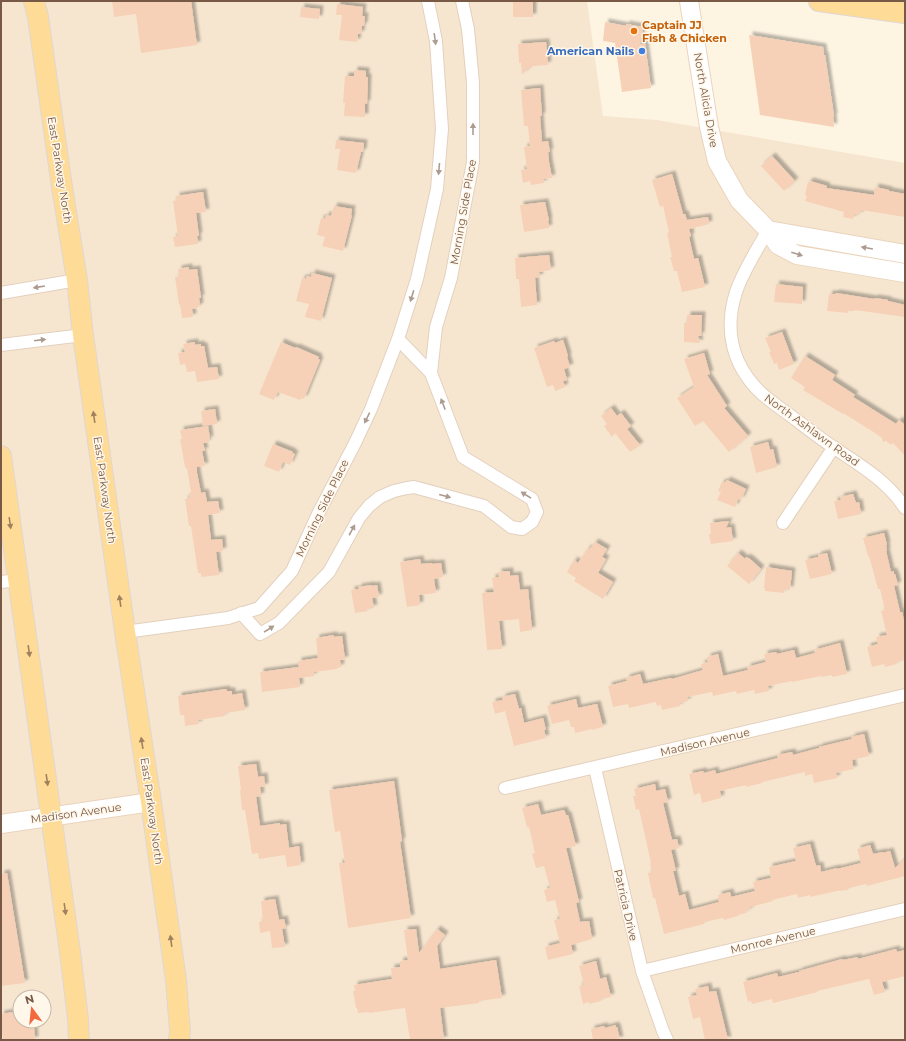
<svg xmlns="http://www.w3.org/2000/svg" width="906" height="1041" font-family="Montserrat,sans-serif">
<defs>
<filter id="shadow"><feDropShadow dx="3.5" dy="-3.5" stdDeviation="1" flood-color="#0004"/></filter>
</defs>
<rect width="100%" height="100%" fill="#fef4e2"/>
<path fill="#f6e6d0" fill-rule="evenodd" d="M1,1H587L603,116L657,120L905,163V1040H1ZM20,997H44V1021H20Z"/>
<path fill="#f6d1b7" filter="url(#shadow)" d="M112,1H191L197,45L141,53L136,14L114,17Z
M513,1H533V17H513Z
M337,4L363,7L362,16H365L364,26H362L361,34H358L357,42L339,40L342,15H336Z
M301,7L320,9L319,19L300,17Z
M605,22L626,26V24L643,27L640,44H645L651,88L622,92L615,43L603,41Z
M749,35L823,47L824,55H825L834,116L833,117L834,127L760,115Z
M546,42L548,65L532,66V68H528L522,75L521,63H519L518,44Z
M354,70L366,71V77H368L367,104L365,103V117L344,116L345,103H343L345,76H354Z
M540,88L542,116H540L542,142L548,141L550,152H548L549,162L552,178L543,179L544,183L531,185L530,181L523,183L521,170L527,169L524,147L530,146L528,126H524L521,90Z
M336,140L364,143L363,152H361L356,173L337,170L340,149H335Z
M772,156L795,181L784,191L761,166Z
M672,174L683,214H685L687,220L708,217L709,224L689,229L691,236L689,237L694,259L698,258L705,287L682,292L677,271H674L670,257H672L667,233L669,232L663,206L660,207L652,180Z
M810,181L827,186L826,188L874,195L875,187L889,190V191L905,194V217L861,210L860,215L854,214L853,219L843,217L844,212L805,201L807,196L805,195L808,182L809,183Z
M203,192L206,212L196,213L199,236H197L198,244L175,247L173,237L178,236L173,201L177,200L176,196Z
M545,202L549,221H548L549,228L524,232L520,205Z
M334,206L352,209L351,215H352L343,251L322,246L325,237L317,235L321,218L325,219L326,215L331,216Z
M549,255L551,270L539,272L540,277L535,278L537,305L521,307L519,279H516L515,258Z
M189,267V270L197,269L201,298H199L200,306L197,307L198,308L192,309L193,317L182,318L180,304L179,305L175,277H179L178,269Z
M312,273L332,278L321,321L305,317L309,304L296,301L302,278L306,279L307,276L311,277Z
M776,284L803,287L802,304L774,302Z
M836,293L874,299L875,298L888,300V301L905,305V317L855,310L854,311H848V313L827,311L829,294H835Z
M687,315H702L701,336H698L700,343L684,342V323H687Z
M782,332L794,364L779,370L777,363L774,364L769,352H771L765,338Z
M563,340L568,356L567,357L570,367L564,369L567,380L563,381L565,387L555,391L553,385L547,387L534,348L554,341L555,343Z
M195,342V345L201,344V346H204L208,368L217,367L219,379L197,382L195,371L187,372L185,364L180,365L178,353L185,352L183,344Z
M281,342L295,348L296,347L319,357L318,359L320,360L304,399L302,398L300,400L278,392L274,400L259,394Z
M704,353L710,374L707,375L727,406L724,408L748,436L729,452L703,421L695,426L677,398L694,387L684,359Z
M805,356L835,375L832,380L855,395L853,397L896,424L899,420L905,425V456L893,443L891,445L886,441L883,442L882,438L875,433L843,413V414L803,390L805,387L791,378Z
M611,408L617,416L621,413L631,426L627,429L640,445L630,452L615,433L612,437L604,426L607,424L601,416Z
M215,409L217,424L203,426L201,411Z
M208,426L210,439L207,440L208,443H203L205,451H202L205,466L197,467V473L201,493L205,492L207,502L218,501L220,513L208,515L211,540L222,539L223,551L216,552L219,575L201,577V573H198L191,526H189L185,499L190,498L189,493L191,492L187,468L186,469L185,467L182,450L180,439H182L180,430Z
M768,442L770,450L773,449L777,467L756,473L750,447Z
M273,444L293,452L292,453L295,454L290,465L283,462L279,472L264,466Z
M727,480L746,489L741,500L738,499L735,507L717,500L721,492L718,491L722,482L725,483Z
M853,494L856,503L859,502L861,514L838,519L834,501L841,500L840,497Z
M729,521L726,528L731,527L733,541L711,544L709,534H711L710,523Z
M884,533L887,545H886L887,551H886L891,572L894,571V574H895L898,585L894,586L900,612H902L905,625V660L896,662L897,664L885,667L884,664L872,667L867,647L878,644L876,637L887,635L881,611L885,610L880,589H878L869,556H868L863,538Z
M595,542L607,549L602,557L606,559L598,573L613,582L603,599L574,581L576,578L567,572L574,560L578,563L588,548L590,549Z
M738,553L745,559L746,557L750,559L761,569L749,584L727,566Z
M827,553L832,574L810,579L805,560L818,557V555Z
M420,559L421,564L432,563V564L441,563L443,577L434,579L436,593L419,595L420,605L407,607L400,562Z
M766,567L792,571L790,590L784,589V593L765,591V589L764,588Z
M510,571V576L518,575L520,590L528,589L532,630L520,632L519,619L499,621L502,649L487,650L482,593L494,592L492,578L499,577L498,572Z
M371,585L372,586L377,585L379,597L372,598L374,608L367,609L368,611L355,613L351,590L359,589L358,587Z
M334,635V637L342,636L345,660H340L341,667L337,668V669L314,672V676L299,678L300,687L262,692L260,672L299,667L298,661L318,658L316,638Z
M840,643L847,674L832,677V675L822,677L821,676L792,682V681L768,686L769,691L755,694L754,690L737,694L736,691L713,696L712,692L687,697L688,701L680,703V706L662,710L661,705L657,706L656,702L629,708L628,704L613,707L608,686L627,681L626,678L640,674L643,684L671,678L672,679L703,670L701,664L708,662L707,657L718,654L723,676L748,670L747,667L766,662L764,654L776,652L777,654L794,650L796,658L815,653L814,650Z
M226,689L227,691H232V695L242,693L245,710L225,713V716L198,720L199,724L185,726L184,715H180L178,696Z
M515,694L519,709L521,708L524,723L543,718L546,730H544L546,738L514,746L505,711L495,714L492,702L503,700L502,697Z
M576,699L578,708L597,704L603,727L592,730V729L575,733L574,727H571L569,720L552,724L547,706Z
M864,734L869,756L852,760L853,763H852L854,769L836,773L837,778L814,783L812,774L805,776V772L762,782V783L746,787V785L720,791L721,798L702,803L700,793L694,795L689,774L703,771L704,773L715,770L716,774L778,758L777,755L792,752L793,755L819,748V747L852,739L851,737Z
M256,764L258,777L264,776L265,787H260L261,796L256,797L260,826L280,823V825L286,824L289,848L299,846L301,865L287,867L285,855L259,859L258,853L252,854L245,810H242L240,790H241L238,766Z
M394,781L402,841L400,842L411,918L348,928L339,863H345L340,831L335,832L329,790Z
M655,784L656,791L665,789L668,802L663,803L672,840L677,839L679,848L671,850L676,871H673L679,896L685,894L689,910L719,902L718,895L730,892L731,897L755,891L753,882L771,878L769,867L796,861L793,848L810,844L816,866L820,865L821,872L837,868V869L861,863L857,849L870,845L873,854L883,852V853L890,851L895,868L905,859V876L867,886L866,884L849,888L848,890L837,891L810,897V895L798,898L797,894L772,900L773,901L750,907V910L746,911V913L738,915V916L724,920L723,918L704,922V924L664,934L655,898H653L648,873L652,872L650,863H651L639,809L636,810L633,796H636L634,789Z
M538,804L541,815L564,810L566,815H568L576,846L566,848L579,902L576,903L580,922L589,921L592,939L571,945L573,954L548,960L545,947L560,943L554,920L560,919L555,900L547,902L544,890L550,888L544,866L536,868L532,854L535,853L529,827H527L522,808Z
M7,873L25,983L1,986V874Z
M275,899L279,920L284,919L286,928L282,929L285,947L272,948L270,931L260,933L259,922L263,921L261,901Z
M416,929L419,953L437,929L445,935L437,946L440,969L496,960L502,998L479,1001V1003L440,1008L444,1040H410L405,1008L369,1013V1012L358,1013L357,1008H356L353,991H355L354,985L392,979L391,968L400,967V961L408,960L404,930Z
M896,949L897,952L905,950V976L882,982L885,992L874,995L869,979L817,991L818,992L773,1003L772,999L752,1004L751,1001L748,1002L743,982L777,973L778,977L799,972V971L842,959L843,960L858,957V959Z
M596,961L600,979L606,977L611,997L601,999V1001L589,1004V1002L583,1004L579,986L584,985L579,966Z
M708,986L709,992L716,991L728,1040H705L700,1017L693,1019L688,997L697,995L695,989Z
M20,1011V1021H31L32,1027H34L35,1040H3L1,1026V1014Z
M616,1025V1027H617L620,1040H593L591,1029L604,1026L605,1028Z"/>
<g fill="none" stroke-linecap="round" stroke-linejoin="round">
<g stroke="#e3d0bd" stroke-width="14">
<path id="street" d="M768,230C757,250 743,271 736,292C724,330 732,365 761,393C771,402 783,410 795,419C808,429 822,440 836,449C863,467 887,481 905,508
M1,293L77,280
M1,345L83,335
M431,373L436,327L451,278L473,162V83L468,29L462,1
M783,523L834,447
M1,582L18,580
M241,613L260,634L279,623L329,572L359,518L369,506L380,497L394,491L407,488L414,487L484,506L511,527L522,529L532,522L537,512L532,499L463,457L431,373L398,339
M125,632L228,618L259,608L292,571L318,514L355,443L371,409L398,339L417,279L437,189L442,129L436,41L428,1
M595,768L642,971L663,1031L667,1040
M505,788L905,695
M642,971L905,909"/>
</g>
<g stroke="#ebd3bc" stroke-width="20">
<path id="secondary" d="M689,1L709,127L717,161L739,200L768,230L778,245L797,255L905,273
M768,230L905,254
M1,824L151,802"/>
</g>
<g stroke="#dfd7d3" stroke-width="22">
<path id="primary" d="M34,1L38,17L62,187L77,280L83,335L125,632L151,802L176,980L180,1031L179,1040
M819,1L905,13
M1,456L70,952L78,1019L79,1040"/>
</g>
<use href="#street" stroke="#fff" stroke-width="12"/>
<use href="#secondary" stroke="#fff" stroke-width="18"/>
<use href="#primary" stroke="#ffdb98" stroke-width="20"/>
</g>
<defs><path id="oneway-solid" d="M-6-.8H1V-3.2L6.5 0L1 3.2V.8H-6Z"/></defs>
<g fill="#ae9b90">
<use href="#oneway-solid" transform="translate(435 39) rotate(82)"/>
<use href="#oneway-solid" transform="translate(473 129) rotate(-90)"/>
<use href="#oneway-solid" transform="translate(439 169) rotate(95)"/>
<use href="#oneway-solid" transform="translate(867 248) rotate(-170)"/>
<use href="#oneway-solid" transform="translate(797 254) rotate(18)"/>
<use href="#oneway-solid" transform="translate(39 287) rotate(171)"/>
<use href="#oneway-solid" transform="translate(412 296) rotate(107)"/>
<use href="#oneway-solid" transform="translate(40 340) rotate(-7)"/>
<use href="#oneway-solid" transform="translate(443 404) rotate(-111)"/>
<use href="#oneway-solid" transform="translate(367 418) rotate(116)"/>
<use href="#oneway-solid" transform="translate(526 495) rotate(-148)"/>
<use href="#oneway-solid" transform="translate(445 496) rotate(15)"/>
<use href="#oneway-solid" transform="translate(352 530) rotate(-61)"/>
<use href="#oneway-solid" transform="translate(269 629) rotate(-32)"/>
</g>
<g fill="#a0805f">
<use href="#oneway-solid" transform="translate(94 417) rotate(-98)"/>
<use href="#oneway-solid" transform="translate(10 523) rotate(82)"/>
<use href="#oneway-solid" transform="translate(120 601) rotate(-98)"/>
<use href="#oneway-solid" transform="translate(29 651) rotate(82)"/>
<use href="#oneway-solid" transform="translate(142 743) rotate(-99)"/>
<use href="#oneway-solid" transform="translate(47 780) rotate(82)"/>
<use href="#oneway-solid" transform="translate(65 909) rotate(82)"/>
<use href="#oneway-solid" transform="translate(171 941) rotate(-98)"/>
</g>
<circle fill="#e8710a" stroke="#fff7ea" stroke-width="1.5" cx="634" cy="31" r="4"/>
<circle fill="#3f7fe0" stroke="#fff7ea" stroke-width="1.5" cx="642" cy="51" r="4"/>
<g text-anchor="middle" stroke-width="3" stroke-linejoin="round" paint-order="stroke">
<g font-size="11" font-weight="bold" fill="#c56008" stroke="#fff7ea" text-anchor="start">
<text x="642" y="29">Captain JJ<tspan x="642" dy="13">Fish &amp; Chicken</tspan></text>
</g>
<g font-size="11" font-weight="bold" fill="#366cbe" stroke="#fff7ea" text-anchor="end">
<text x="634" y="55">American Nails</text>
</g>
<g font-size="11" fill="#785946" stroke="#fff7ea">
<text transform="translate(706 100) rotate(80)" y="4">North Alicia Drive</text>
<text transform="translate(60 170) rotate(81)" y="4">East Parkway North</text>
<text transform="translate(463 212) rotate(-80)" y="4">Morning Side Place</text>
<text transform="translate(812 430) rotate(36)" y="4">North Ashlawn Road</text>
<text transform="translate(105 490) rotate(82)" y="4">East Parkway North</text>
<text transform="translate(322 508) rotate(-64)" y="4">Morning Side Place</text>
<text transform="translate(705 742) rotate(-13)" y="4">Madison Avenue</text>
<text transform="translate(152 811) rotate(82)" y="4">East Parkway North</text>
<text transform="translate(76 813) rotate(-8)" y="4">Madison Avenue</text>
<text transform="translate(626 905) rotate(77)" y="4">Patricia Drive</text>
<text transform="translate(773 940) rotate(-13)" y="4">Monroe Avenue</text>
</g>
</g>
<rect width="906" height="1041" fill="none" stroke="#785946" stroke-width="4"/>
<g transform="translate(32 1009) rotate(345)"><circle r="19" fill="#fff7ea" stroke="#c9b8a8"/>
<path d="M0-3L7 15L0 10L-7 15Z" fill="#f2693d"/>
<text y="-6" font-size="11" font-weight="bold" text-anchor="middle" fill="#785946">N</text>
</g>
</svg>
